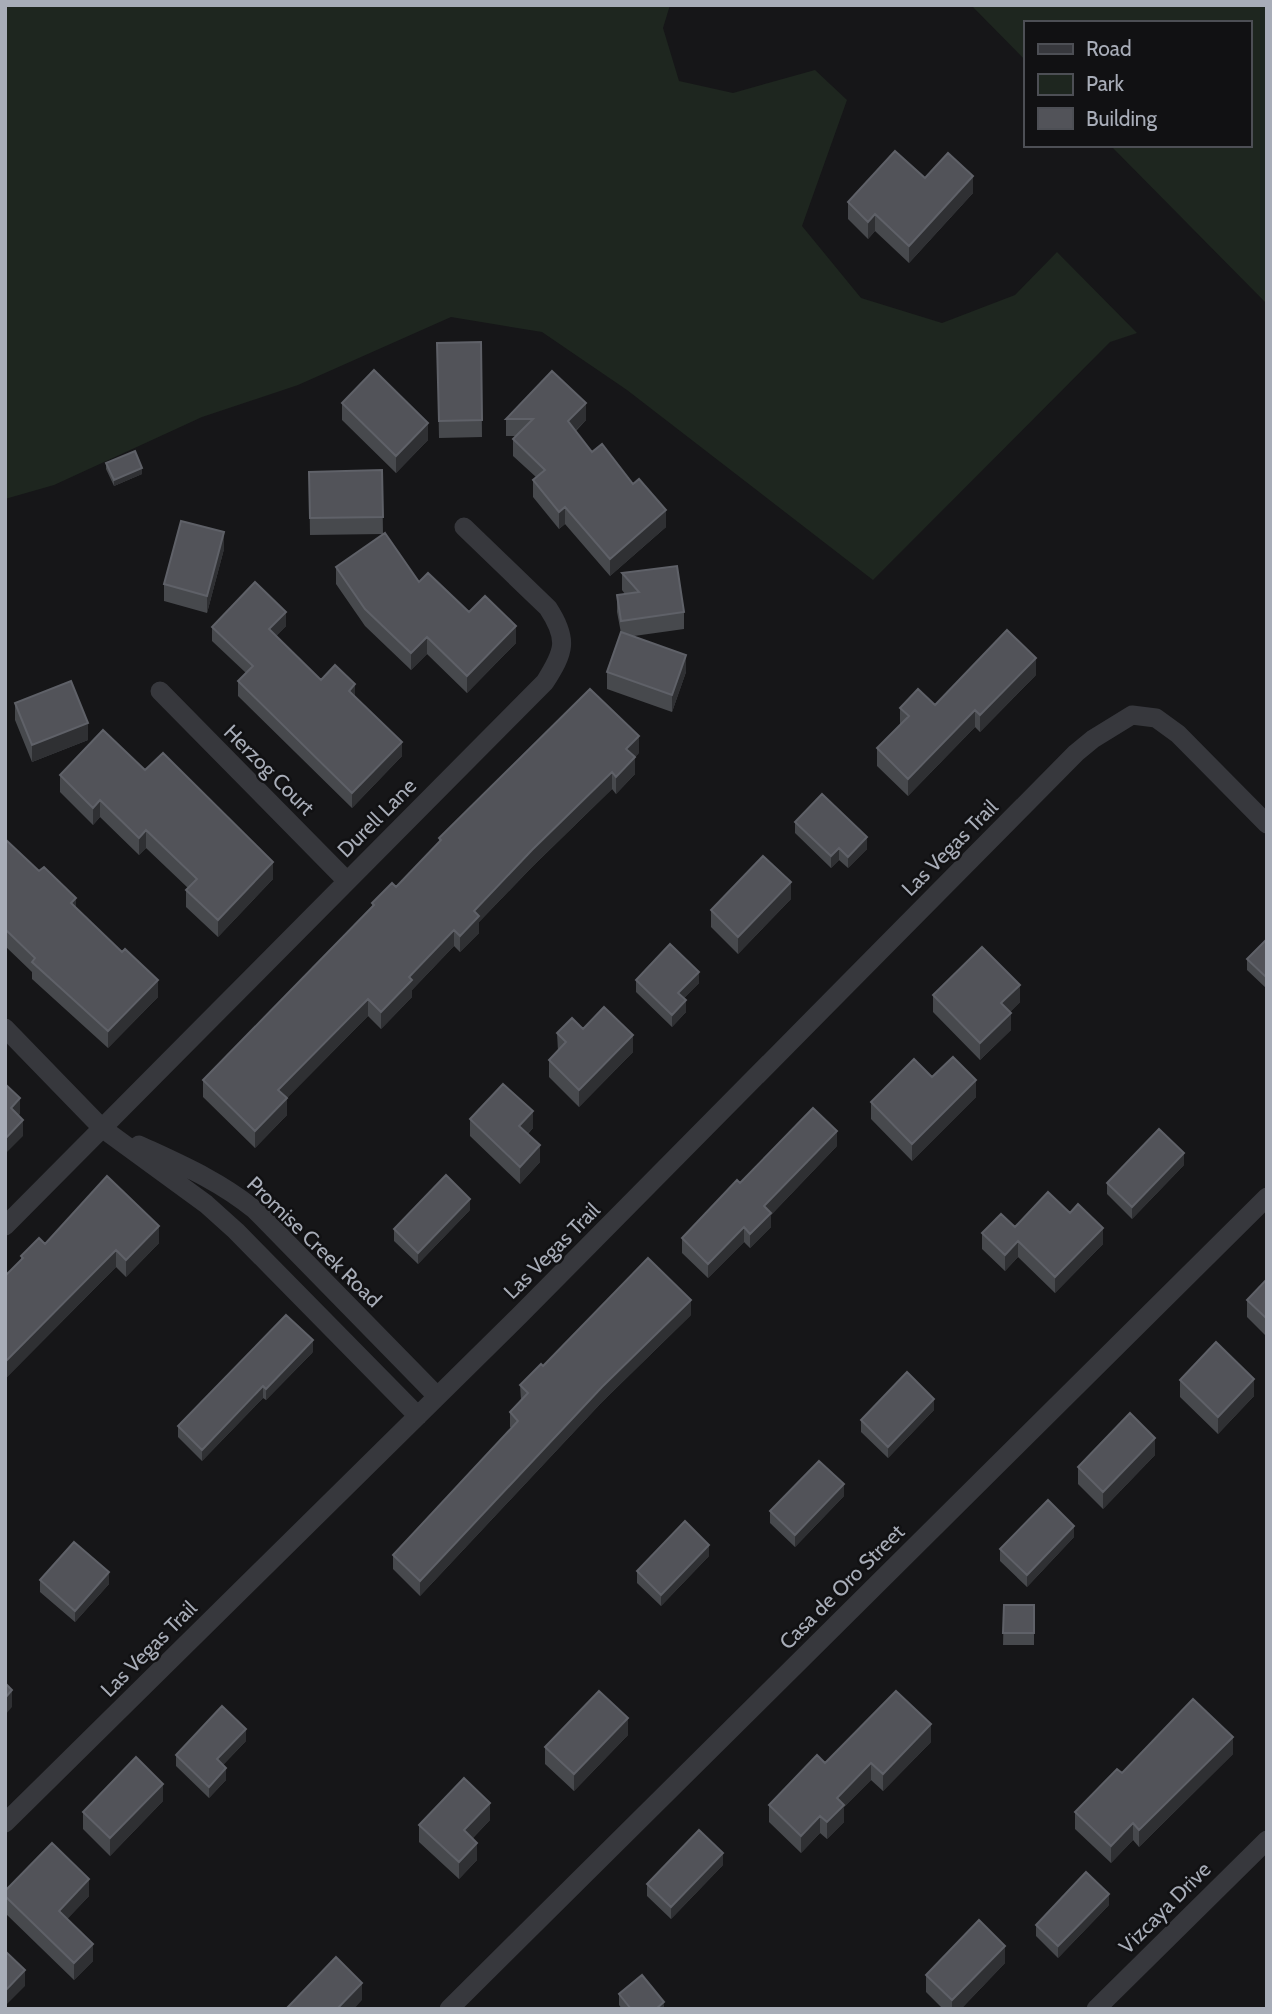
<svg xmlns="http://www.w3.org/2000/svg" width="1272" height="2014" font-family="Cabin,sans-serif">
<rect width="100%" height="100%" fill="#161618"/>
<path fill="#1e261f" d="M5,5H670L663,28L679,81L733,93L815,70L847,100L802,226L861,298L942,323L1015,295L1057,252L1137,333L1110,342L873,580L627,390L542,332L451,317L298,385L202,417L54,485L5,499Z
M971,5H1267V304L1110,145H1249V23H1025V60Z"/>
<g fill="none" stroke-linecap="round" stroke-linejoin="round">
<path stroke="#37383d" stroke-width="19" d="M160,691L347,881
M5,1028L102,1128L206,1204L236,1231L418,1416
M139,1145C180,1164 220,1181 255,1210L437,1396
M5,1226L545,682C564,652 569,640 548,608L464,527
M5,1823L519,1316L1076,753L1093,739L1132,715L1156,718L1178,734L1267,824
M449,2009L1267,1197
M1096,2009L1267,1840"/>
</g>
<path fill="#47494d" d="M925,178L973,193L909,263L875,231L868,239L848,219V202Z
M481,342L482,437L439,438L437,343Z
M552,371L586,420L576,431L592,452L666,527L610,576L565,524L559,529L533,497V480L536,477L513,456V439L516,436H506V419Z
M342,403L428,440L396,473L342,420Z
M106,463L142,474L114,486L106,469Z
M382,470L383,534L310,535L309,472Z
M224,549L207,613L164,601V584Z
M336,567L419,582L469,612L516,643L467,693L427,654L411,670L365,626L336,584Z
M622,573L684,612V629L634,636L686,672L672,712L607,689V672L621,633L617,612V595L625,594L622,590Z
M286,626L276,636L321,680L355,696L402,756L352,808L238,696V681L246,673L212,641V627Z
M1036,675L980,732L975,727L908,796L877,766V748L900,725V708L935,705Z
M15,703L88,740L32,762L15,720Z
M639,753L635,757V774L616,794L612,789L532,867L479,922V933L460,952L454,946L412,990V997L381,1029L368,1016L287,1098V1115L255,1148L203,1097V1080L372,906V903L396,887L439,842V838Z
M145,770L273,879L218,937L186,907V890L188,888L146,848L139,855L100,817L93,825L60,792V775Z
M795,822L867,849L848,868L839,860L831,868L795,833Z
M5,839L76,908L158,997L108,1048L32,979V972L5,946Z
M791,899L738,954L711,927V910Z
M1267,939V989L1247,970V959Z
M636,980L699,983L684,998L686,1012L672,1027L636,992Z
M933,995L1020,1002L1010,1012L1011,1030L980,1060L933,1012Z
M583,1029L633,1052L579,1107L549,1077V1060L558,1051L557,1033Z
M932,1077L976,1097L912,1161L871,1119V1102Z
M470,1119L533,1128L528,1134L540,1162L520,1184L470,1136Z
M837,1146L771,1215V1227L750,1248L744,1242L708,1278L682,1253V1238L740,1183Z
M1184,1165L1132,1219L1107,1194V1183Z
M470,1210L418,1264L394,1241V1229Z
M1070,1213L1103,1244L1055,1293L1018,1257L1005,1271L982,1249V1233L1015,1227Z
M159,1243L126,1277L116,1267L5,1379V1276L21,1260V1256L45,1244Z
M1267,1279V1337L1247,1317V1300Z
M691,1315L602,1402L420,1596L393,1569V1555L511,1428L510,1427V1412L521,1400L520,1385L543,1366Z
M313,1352L266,1400L263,1398L202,1461L178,1437V1426Z
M1180,1380L1254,1396L1218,1434L1180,1397Z
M934,1410L888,1458L861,1432V1420Z
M1155,1455L1103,1509L1078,1484V1467Z
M844,1496L795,1547L770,1523V1511Z
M1074,1537L1027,1587L1000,1561V1549Z
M709,1556L661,1606L637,1583V1571Z
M40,1580L109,1584L75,1622L40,1592Z
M1004,1605H1034V1645H1003Z
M628,1735L574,1791L545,1764V1747Z
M246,1741L223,1765L226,1780L209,1798L176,1766V1755Z
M931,1742L883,1791L871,1780L844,1807V1822L827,1839L820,1833L801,1853L769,1822V1805L825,1763Z
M1233,1754L1139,1847L1133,1840L1111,1863L1075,1829V1812L1122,1773Z
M163,1801L110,1856L83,1829V1812Z
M490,1820L473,1838L477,1860L459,1879L419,1842V1825Z
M723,1865L671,1919L647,1896V1884Z
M5,1891L89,1896L67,1919L93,1961L74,1980L5,1913Z
M1109,1905L1058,1958L1036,1936V1925Z
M1005,1963L961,2009H943L926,1992V1975Z
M619,1994L664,2009H622L619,2005Z"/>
<path fill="#2f3033" d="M973,176V193L909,263V246Z
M875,214V231L868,239V222Z
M586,403V420L568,438V421Z
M428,423V440L396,473V456Z
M142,468V474L114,486V480Z
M565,507V524L559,529V512Z
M666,510V527L610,576V559Z
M224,532V549L207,613V596Z
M286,612V626L269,644V629Z
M516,626V643L467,693V676Z
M427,637V654L411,670V653Z
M686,655V672L672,712V695Z
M1036,658V675L980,732V715Z
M355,684V699L349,691Z
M975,710V727L908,796V779Z
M88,723V740L32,762V745Z
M639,736V753L626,765V749Z
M402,742V756L352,808V793Z
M635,757V774L616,794V777Z
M612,772V789L532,867L479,922V933L460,952V936L474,911L532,850Z
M100,800V817L93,825V808Z
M146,830V848L139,855V838Z
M867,837V849L848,868V857Z
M839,848V860L831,868V856Z
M273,862V879L218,937V920Z
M791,882V899L738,954V937Z
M76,898V915L71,903Z
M454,930V946L412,990V997L381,1029V1012L409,977Z
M699,972V983L678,1004V993Z
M158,980V997L108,1048V1031Z
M1020,985V1002L1001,1020V1003Z
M368,999V1016L287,1098V1115L255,1148V1131L278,1090Z
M686,1000V1012L672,1027V1015Z
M1011,1013V1030L980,1060V1043Z
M633,1035V1052L579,1107V1090Z
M976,1080V1097L912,1161V1144Z
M20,1098V1114L11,1124V1108Z
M533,1111V1128L519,1143V1126Z
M23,1120V1136L5,1154V1139Z
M837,1131V1146L771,1215V1227L750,1248V1234L764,1206Z
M540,1145V1162L520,1184V1167Z
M1184,1153V1165L1132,1219V1207Z
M470,1199V1210L418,1264V1253Z
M159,1226V1243L126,1277V1260Z
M744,1227V1242L708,1278V1264Z
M1103,1228V1244L1055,1293V1277Z
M1018,1241V1257L1005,1271V1255Z
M116,1250V1267L5,1379V1362Z
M691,1300V1315L602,1402L420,1596V1581L602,1387Z
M313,1340V1352L266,1400V1389Z
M1254,1379V1396L1218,1434V1417Z
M263,1386V1398L202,1461V1450Z
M934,1399V1410L888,1458V1447Z
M1155,1438V1455L1103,1509V1492Z
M844,1484V1496L795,1547V1535Z
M1074,1526V1537L1027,1587V1575Z
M709,1545V1556L661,1606V1595Z
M109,1572V1584L75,1622V1611Z
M12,1690V1707L5,1715V1698Z
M628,1718V1735L574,1791V1774Z
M931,1724V1742L883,1791V1774Z
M246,1729V1741L217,1771V1759Z
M1233,1737V1754L1139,1847V1830Z
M871,1763V1780L844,1807V1822L827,1839V1822L837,1798Z
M226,1768V1780L209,1798V1787Z
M163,1784V1801L110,1856V1838Z
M490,1803V1820L464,1847V1830Z
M820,1816V1833L801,1853V1836Z
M1133,1823V1840L1111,1863V1846Z
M477,1843V1860L459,1879V1862Z
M723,1853V1865L671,1919V1907Z
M89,1879V1896L59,1928V1911Z
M1109,1894V1905L1058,1958V1946Z
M93,1944V1961L74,1980V1963Z
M1005,1946V1963L961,2009H952V2000Z
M25,1970V1986L5,2006V1991Z
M362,1983V2000L354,2009H337Z
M664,2002V2009H656Z"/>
<path fill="#525359" stroke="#5f6168" stroke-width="2" d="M895,151L925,178L948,153L973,176L909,246L875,214L868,222L848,202Z
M481,342L482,420L439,421L437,343Z
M374,370L428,423L396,456L342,403Z
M552,371L586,403L568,421L592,452L602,444L633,484L639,479L666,510L610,559L565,507L559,512L533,480L545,470L513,439L533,419H506Z
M135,451L142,468L114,480L106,463Z
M382,470L383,517L310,518L309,472Z
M181,521L224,532L207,596L164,584Z
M385,533L419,582L428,573L469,612L485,596L516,626L467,676L427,637L411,653L365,609L336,567Z
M677,566L684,612L621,621L617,595L639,592L622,573Z
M255,582L286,612L269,629L321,680L335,665L355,684L349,691L402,742L352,793L238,681L253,666L212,627Z
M1007,630L1036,658L980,715L975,710L908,779L877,748L909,716L900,708L918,689L935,705Z
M621,632L686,655L672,695L607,672Z
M71,681L88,723L32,745L15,703Z
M590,689L639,736L626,749L635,757L616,777L612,772L532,850L474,911L479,916L460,936L454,930L409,977L412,980L381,1012L368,999L278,1090L287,1098L255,1131L203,1080L374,905L372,903L392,883L396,887L441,840L439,838Z
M103,730L145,770L163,753L273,862L218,920L186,890L197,879L146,830L139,838L100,800L93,808L60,775Z
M822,794L867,837L848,857L839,848L831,856L795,822Z
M5,839L39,871L44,867L76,898L71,903L122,952L125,949L158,980L108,1031L32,962L35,958L5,929Z
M763,856L791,882L738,937L711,910Z
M1267,939V978L1247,959Z
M670,944L699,972L678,993L686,1000L672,1015L636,980Z
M982,947L1020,985L1001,1003L1011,1013L980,1043L933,995Z
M604,1007L633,1035L579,1090L549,1060L566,1042L557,1033L572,1018L583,1029Z
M953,1057L976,1080L912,1144L871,1102L914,1059L932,1077Z
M5,1084L20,1098L11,1108L23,1120L5,1139Z
M503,1084L533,1111L519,1126L540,1145L520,1167L470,1119Z
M813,1108L837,1131L764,1206L771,1213L750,1234L744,1227L708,1264L682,1238L737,1180L740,1183Z
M1159,1129L1184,1153L1132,1207L1107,1183Z
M446,1175L470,1199L418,1253L394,1229Z
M107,1176L159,1226L126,1260L116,1250L5,1362V1276L23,1258L21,1256L39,1238L45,1244Z
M1048,1192L1070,1213L1078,1204L1103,1228L1055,1277L1018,1241L1005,1255L982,1233L1001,1214L1015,1227Z
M648,1258L691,1300L602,1387L420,1581L393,1555L518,1421L510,1412L528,1393L520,1385L541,1364L543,1366Z
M1267,1279V1319L1247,1300Z
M286,1315L313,1340L266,1389L263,1386L202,1450L178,1426Z
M1216,1342L1254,1379L1218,1417L1180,1380Z
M907,1372L934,1399L888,1447L861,1420Z
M1130,1413L1155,1438L1103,1492L1078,1467Z
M819,1461L844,1484L795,1535L770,1511Z
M1048,1500L1074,1526L1027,1575L1000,1549Z
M685,1521L709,1545L661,1595L637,1571Z
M74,1542L109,1572L75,1611L40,1580Z
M1004,1605H1034V1633H1003Z
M5,1683L12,1690L5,1698Z
M599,1691L628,1718L574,1774L545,1747Z
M896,1691L931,1724L883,1774L871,1763L837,1798L844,1805L827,1822L820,1816L801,1836L769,1805L817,1755L825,1763Z
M1193,1699L1233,1737L1139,1830L1133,1823L1111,1846L1075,1812L1117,1769L1122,1773Z
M222,1706L246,1729L217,1759L226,1768L209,1787L176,1755Z
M136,1757L163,1784L110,1838L83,1812Z
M464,1778L490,1803L464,1830L477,1843L459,1862L419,1825Z
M699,1830L723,1853L671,1907L647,1884Z
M52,1843L89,1879L59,1911L93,1944L74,1963L5,1896V1891Z
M1086,1872L1109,1894L1058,1946L1036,1925Z
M979,1920L1005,1946L952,2000L926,1975Z
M5,1951L25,1970L5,1991Z
M336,1957L362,1983L337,2009H286Z
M642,1975L664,2002L656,2009H631L619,1994Z"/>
<g text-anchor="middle" stroke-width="5" stroke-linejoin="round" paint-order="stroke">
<g font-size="21" fill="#a8adb8" stroke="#111113">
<text transform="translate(269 770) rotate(45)" y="7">Herzog Court</text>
<text transform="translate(377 818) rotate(-45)" y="7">Durell Lane</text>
<text transform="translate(950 848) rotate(-45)" y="7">Las Vegas Trail</text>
<text transform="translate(314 1242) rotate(44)" y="7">Promise Creek Road</text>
<text transform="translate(552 1251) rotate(-45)" y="7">Las Vegas Trail</text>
<text transform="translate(842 1587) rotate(-45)" y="7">Casa de Oro Street</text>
<text transform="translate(149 1649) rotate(-45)" y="7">Las Vegas Trail</text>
<text transform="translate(1165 1908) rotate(-45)" y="7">Vizcaya Drive</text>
</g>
</g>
<rect width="1272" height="2014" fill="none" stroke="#a8adb8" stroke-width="14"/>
<rect x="1024" y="21" width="228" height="126" fill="#111113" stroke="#4d4f55" stroke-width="2"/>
<rect x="1038" y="44" width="35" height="10" fill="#37383d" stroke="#4d4f55" stroke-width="2"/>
<text x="1086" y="56" font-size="21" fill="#a8adb8">Road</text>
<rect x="1038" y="74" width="35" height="21" fill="#1e261f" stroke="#4d4f55" stroke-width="2"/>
<text x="1086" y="91" font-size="21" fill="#a8adb8">Park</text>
<rect x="1038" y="108" width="35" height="21" fill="#525359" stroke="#4d4f55" stroke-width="2"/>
<text x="1086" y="126" font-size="21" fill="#a8adb8">Building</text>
</svg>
